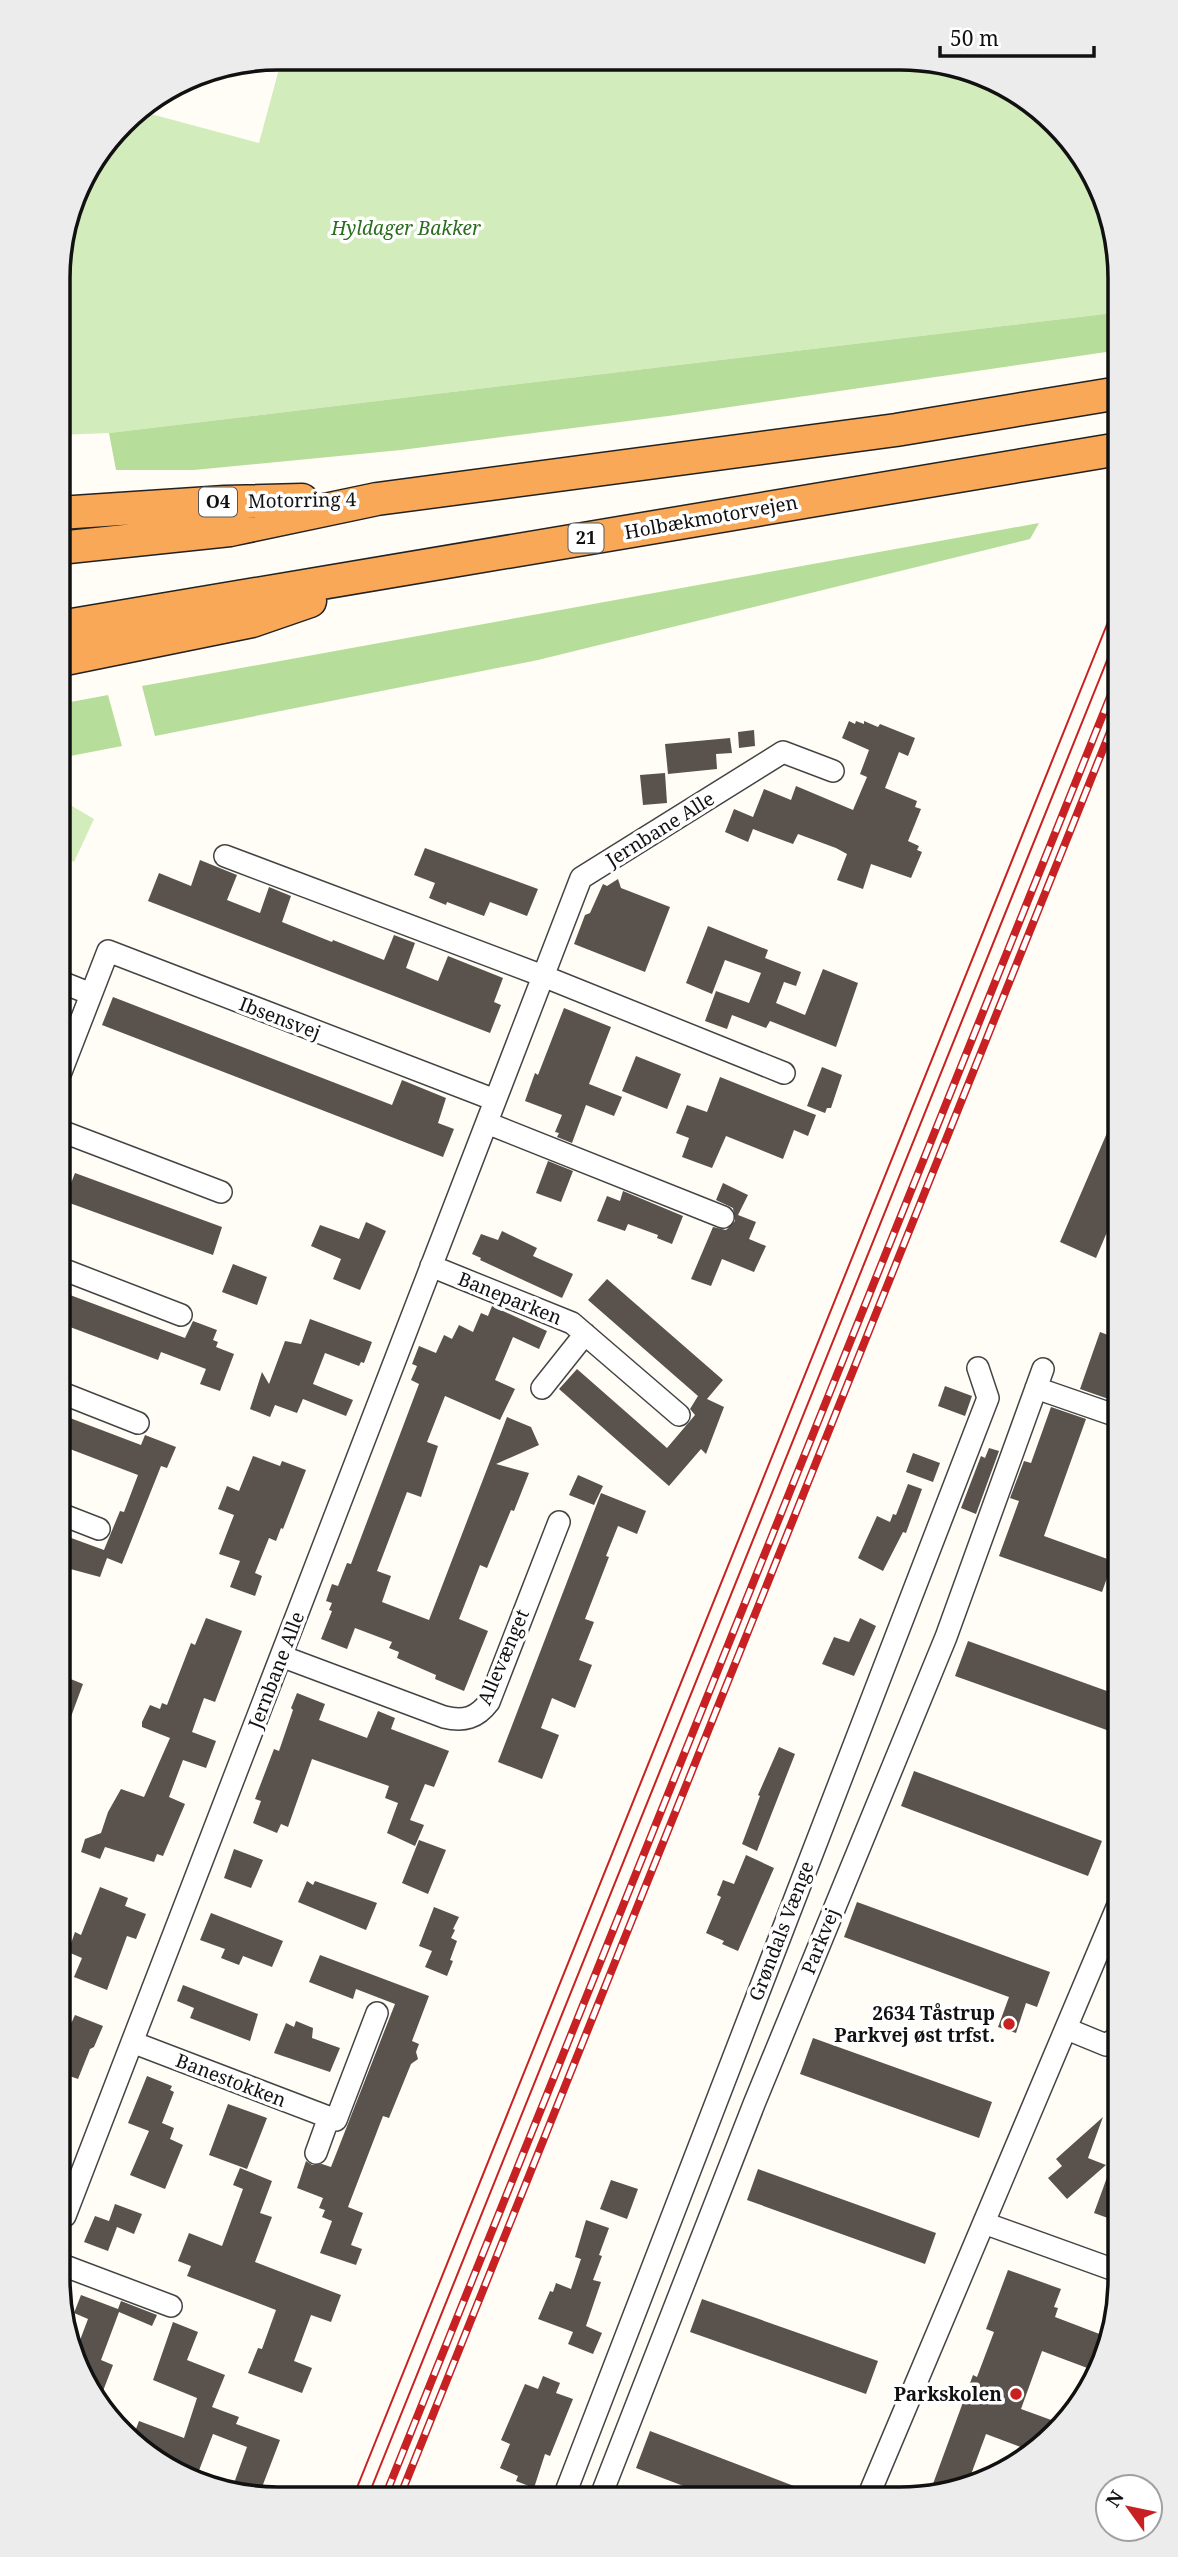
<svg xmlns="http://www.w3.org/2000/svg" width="1178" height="2557" font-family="'Noto Serif',serif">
<rect width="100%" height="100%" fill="#fffdf5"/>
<path fill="#d3ecbb" d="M282,58L943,62L1046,113L1083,156L1113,220V313L109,433L59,435L58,263L80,181L136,110L259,143Z
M60,802H65L94,819L74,862L60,855Z"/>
<path fill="#b6de9a" d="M1113,313V351L668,416L401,450L194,470H116L109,433Z
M1039,523L1030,539L538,660L155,736L142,686Z
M108,695L122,746L60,758V704Z"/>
<path fill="#5a524c" d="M849,721L855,724L856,721L864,724V721L878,727L880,724L915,738L908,756L899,752L885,788L917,801L915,807L921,809L908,841L919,846L917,850L922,852L911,878L871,864L863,889L837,880L847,854L836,848L798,834L793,844L753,829L748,842L725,832L734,809L753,817L764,789L791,800L796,786L853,810L867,777L860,774L869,750L842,738Z
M754,730L755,746L739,748L738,732Z
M730,738L732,753L716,754L717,769L668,774L665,744Z
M665,773L667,803L643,805L640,775Z
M425,848L538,889L527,916L490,902L484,916L447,902L446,905L429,898L435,883L414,875Z
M200,860L237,875L227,900L260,913L269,887L291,896L282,922L332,942L333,940L384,960L394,935L415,943L406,968L438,981L448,956L503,978L494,1002L501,1005L490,1033L148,901L159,873L191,886Z
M618,879L621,888L670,907L645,972L574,944L585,915L590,913L603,884L607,886Z
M708,926L768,950L765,958L801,972L796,986L784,982L776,1003L805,1015L823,969L858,983L836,1047L770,1021L766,1028L732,1015L727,1029L705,1021L716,991L749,1003L761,973L725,960L712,994L686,983Z
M113,997L392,1105L402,1080L446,1098L438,1123L454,1129L443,1157L102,1025Z
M564,1008L611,1027L589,1084L622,1097L614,1116L586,1105L572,1143L557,1137L559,1133L555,1132L562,1115L525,1101L535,1073L538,1075Z
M636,1056L681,1074L667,1109L622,1091Z
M822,1067L842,1075L831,1108H827L825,1113L807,1106Z
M720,1077L816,1115L808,1136L794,1130L783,1159L726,1136L712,1168L682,1157L689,1138L676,1133L687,1105L707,1112Z
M1116,1112V1211L1096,1258L1060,1242Z
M548,1161L573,1171L561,1202L536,1193Z
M75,1173L222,1227L213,1255L64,1201Z
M723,1183L748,1195L738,1215L756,1222L749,1239L766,1246L754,1272L722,1259L711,1286L691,1279L713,1227L726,1230L735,1221L733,1208L716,1200Z
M623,1191L683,1216L672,1244L657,1238L658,1235L628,1224L625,1231L597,1221L607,1196L620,1201Z
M366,1222L386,1231L360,1290L333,1279L341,1259L311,1246L320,1225L359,1239Z
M502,1231L537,1248L533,1256L573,1274L562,1298L480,1260L481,1258L472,1254L481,1234L498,1240Z
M233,1264L267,1277L257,1305L222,1292Z
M607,1279L723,1380L707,1399L724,1407L706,1454L701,1449L669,1486L559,1389L577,1369L667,1448L695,1415L690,1409L698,1396L588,1300Z
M62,1292L185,1338L193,1321L217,1330L213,1340L218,1342L216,1347L234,1354L220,1391L200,1384L206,1369L161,1352L158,1360L62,1324Z
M492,1306L547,1331L539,1349L513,1337L495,1380L515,1389L500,1420L445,1396L427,1442L438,1446L421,1497L407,1492L377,1571L391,1576L382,1602L429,1620L507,1417L531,1427L539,1445L496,1464L529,1473L514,1511L511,1510L487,1568L480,1565L459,1619L488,1631L464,1691L435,1679L436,1675L397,1658L399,1652L389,1648L392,1642L355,1628L347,1649L321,1639L332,1611L329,1610L332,1603L326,1601L332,1584L338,1586L347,1563L351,1564L419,1384L411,1380L417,1366L412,1364L419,1346L436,1353L444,1335L452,1339L459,1325L473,1332L481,1313L488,1316Z
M310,1319L372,1342L364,1363L361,1362L359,1366L325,1353L313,1384L353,1400L346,1416L303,1399L297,1413L275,1405L270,1417L250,1409L262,1372L269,1384L285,1341L301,1344Z
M1100,1332L1116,1338L1117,1402L1080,1389Z
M945,1386L972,1396L965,1416L938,1406Z
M1051,1407L1086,1419L1044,1536L1113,1561L1102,1592L999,1556L1019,1501L1010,1498L1024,1461L1031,1463Z
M62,1415L141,1445L145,1435L176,1447L167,1468L161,1466L122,1564L107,1558L100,1577L63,1567V1535L104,1550L120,1511L124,1512L138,1475L62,1446Z
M989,1448L999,1451L976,1514L961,1508L981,1456L985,1458Z
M913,1453L940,1463L933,1482L906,1472Z
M253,1456L280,1466L282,1461L306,1470L283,1529L281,1528L276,1541L269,1538L255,1573L262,1576L255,1596L230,1587L240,1561L219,1554L234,1515L218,1509L227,1486L239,1491Z
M578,1475L603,1486L594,1505L569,1495Z
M908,1484L922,1489L906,1533L903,1532L883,1571L858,1558L877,1516L890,1522L893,1514L896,1515Z
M601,1493L646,1511L637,1534L618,1526L606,1556L609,1557L585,1619L594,1622L579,1660L592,1665L575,1708L552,1698L541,1728L559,1735L542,1779L498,1762Z
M206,1618L242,1631L215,1702L204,1698L192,1732L216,1741L206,1768L183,1760L169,1797L185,1804L163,1856L157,1854L154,1862L105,1847L100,1859L81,1852L85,1839L101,1833L108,1812L121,1789L144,1797L170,1738L142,1727V1722L150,1705L160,1709L162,1703L167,1705L191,1643L195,1645Z
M860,1618L876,1626L854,1676L822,1664L834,1637L849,1642Z
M968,1641L1118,1695V1734L955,1676Z
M63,1676L83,1684L65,1733H63Z
M297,1693L325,1704L319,1720L367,1738L378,1711L395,1718L391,1729L449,1751L434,1787L425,1784L410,1820L424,1825L415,1846L387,1833L398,1803L385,1798L389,1786L312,1759L288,1827L281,1824L277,1833L253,1823L261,1801L255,1799L274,1749L279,1751L293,1710L291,1708Z
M779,1747L795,1754L757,1851L742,1844L760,1796L758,1795Z
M914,1771L1102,1841L1088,1876L901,1806Z
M419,1840L446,1850L428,1894L402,1883Z
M234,1849L263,1860L251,1888L224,1878Z
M746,1855L774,1868L738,1951L722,1944L724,1941L706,1933L721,1897L717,1895L723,1880L734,1884Z
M307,1881L313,1885L315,1881L377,1903L366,1930L298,1902Z
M100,1887L128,1898L125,1906L146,1914L136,1939L127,1936L107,1990L74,1977L82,1958L68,1952L75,1932L81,1935Z
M857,1902L1050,1972L1037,2007L1026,2003L1016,2033L998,2027L1009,1997L844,1937Z
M434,1907L459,1917L453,1929L455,1930L451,1938L457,1941L450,1960L453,1961L447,1976L425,1967L432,1951L419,1946Z
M211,1913L283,1941L272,1967L243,1956L239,1965L221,1958L225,1949L200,1940Z
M320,1955L429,1996L412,2041L419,2044L416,2052L418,2059L411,2064L389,2118L383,2116L348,2207L363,2213L351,2245L362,2249L356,2265L320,2253L332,2221L322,2217L325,2210L319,2208L323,2198L297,2188L306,2161L312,2165L322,2164L331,2167L395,2004L356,1989L353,1999L309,1982Z
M183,1985L258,2014L250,2041L190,2018L194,2008L177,2001Z
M75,2015L103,2026L94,2047L90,2049L78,2079L64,2074V2039Z
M296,2021L313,2028L312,2038L340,2048L330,2072L274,2053L286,2023L294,2027Z
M813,2038L992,2102L979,2138L800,2074Z
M147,2076L172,2086L170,2090L174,2092L162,2123L174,2128L170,2139L183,2145L165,2189L130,2175L149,2131L128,2123Z
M228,2104L267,2118L247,2169L209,2155Z
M1103,2117L1088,2158L1106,2165L1067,2199L1048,2178L1062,2166L1056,2159Z
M1117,2150H1119V2222L1094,2213Z
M240,2168L272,2181L260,2213L272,2217L255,2262L341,2295L331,2322L311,2315L294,2361L312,2368L302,2393L248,2373L258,2348L262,2349L276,2310L187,2276L191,2266L178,2261L189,2233L222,2246L243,2189L233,2185Z
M758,2169L936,2233L925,2264L747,2200Z
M611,2180L638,2189L627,2219L600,2209Z
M115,2204L142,2214L134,2234L117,2227L108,2251L84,2242L95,2216L109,2221Z
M586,2220L609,2228L599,2255L602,2256L593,2280L601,2282L586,2326L602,2333L593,2354L568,2344L573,2332L538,2319L550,2291L553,2292L556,2283L571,2289L581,2259L575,2257Z
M1008,2270L1061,2289L1054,2307L1058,2308L1055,2317L1110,2338L1107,2348L1098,2372L1042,2351L1021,2409L1065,2425L1034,2452L986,2434L966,2488L958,2492H930L973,2375L977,2377L994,2332L986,2329Z
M81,2295L118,2309L121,2301L157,2315L152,2326L119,2312L101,2360L113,2365L103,2391L85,2384L74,2356L88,2319L74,2313Z
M702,2299L878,2361L866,2394L690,2332Z
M173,2322L198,2332L187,2360L225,2375L212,2407L239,2417L236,2424L280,2440L259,2495L233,2486L247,2447L213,2434L198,2473L162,2459L131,2442L139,2421L184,2438L197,2398L153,2380Z
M543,2376L560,2383L556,2393L573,2399L550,2456L545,2454L534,2488L516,2481L518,2476L500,2468L510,2444L501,2440L525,2384L538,2389Z
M650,2431L807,2491V2492L702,2493L636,2468Z"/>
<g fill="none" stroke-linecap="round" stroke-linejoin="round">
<g stroke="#444" stroke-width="24">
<path id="minor" d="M225,856L543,976L784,1073
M61,982L91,994
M61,1072L108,951L495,1100
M487,1123L723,1217
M61,1131L221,1192
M431,1266L572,1323L679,1415
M62,1269L181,1315
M542,1388L585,1334
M1036,1388L1117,1416
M62,1393L138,1423
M63,1515L99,1529
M281,1656L444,1717C464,1722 477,1718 489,1702L559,1522
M1067,2029L1106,2045L1119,2036
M132,2042L336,2120L377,2013
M316,2153L329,2117
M65,2216L581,878L783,752L833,771
M984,2223L1120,2272
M65,2266L171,2306
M870,2492L1118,1905
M602,2493L754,2104L946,1637L1043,1369
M565,2494L988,1398L978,1368"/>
</g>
<g stroke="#222" stroke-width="35">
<path id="highway" d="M59,513L225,502L302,500
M59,548L230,530L377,499L896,430L1113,394
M60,627L1113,450
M60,660L252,621L310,601"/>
</g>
<use href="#minor" stroke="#fff" stroke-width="21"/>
<use href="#highway" stroke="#f9a858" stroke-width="32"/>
<path stroke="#c82123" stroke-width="2" d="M369,2494L1114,643
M354,2495L1114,607"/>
<g stroke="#c82123" stroke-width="8">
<path id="rail" d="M386,2494L1114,687
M401,2494L1114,722"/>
</g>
<use href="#rail" stroke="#fff" stroke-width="5" stroke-dasharray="16" stroke-linecap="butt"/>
</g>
<g fill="#c82123" stroke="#fff" stroke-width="2.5">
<circle cx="1009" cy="2024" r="7"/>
<circle cx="1016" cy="2394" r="7"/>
</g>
<g text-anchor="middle" stroke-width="7" stroke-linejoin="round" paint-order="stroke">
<g fill="#fff" stroke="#585858" stroke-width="2">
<rect x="199" y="487.5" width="38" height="29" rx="5"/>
<rect x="568.5" y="523.5" width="35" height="29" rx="5"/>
</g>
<g font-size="18" font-weight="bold" fill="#111">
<text x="218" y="508">O4</text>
<text x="586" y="544">21</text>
</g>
<g font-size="19" font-style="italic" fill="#2a6d1d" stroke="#fff">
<text x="406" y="235">Hyldager Bakker</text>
</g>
<g font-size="19" fill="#111" stroke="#fff">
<text transform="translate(302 500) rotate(-1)" y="7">Motorring 4</text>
<text transform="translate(711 517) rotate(-10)" y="7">Holbækmotorvejen</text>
<text transform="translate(660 829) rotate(-32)" y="7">Jernbane Alle</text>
<text transform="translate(280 1018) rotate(21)" y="7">Ibsensvej</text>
<text transform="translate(510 1298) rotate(22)" y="7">Baneparken</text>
<text transform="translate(503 1657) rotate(-67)" y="7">Allevænget</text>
<text transform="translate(276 1670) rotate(-69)" y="7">Jernbane Alle</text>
<text transform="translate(781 1931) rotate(-69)" y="7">Grøndals Vænge</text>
<text transform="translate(820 1941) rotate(-68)" y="7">Parkvej</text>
<text transform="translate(231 2080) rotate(21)" y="7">Banestokken</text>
</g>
<g font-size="19" font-weight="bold" fill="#111" stroke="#fff" text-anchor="end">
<text x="995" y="2020">2634 Tåstrup<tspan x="995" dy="22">Parkvej øst trfst.</tspan></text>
<text x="1002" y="2401">Parkskolen</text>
</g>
</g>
<path d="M0 0H1178V2557H0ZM278 70H900A208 208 0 0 1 1108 278V2279A208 208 0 0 1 900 2487H278A208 208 0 0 1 70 2279V278A208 208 0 0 1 278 70Z" fill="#ececec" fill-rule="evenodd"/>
<path fill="none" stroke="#111" stroke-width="3.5" d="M278 70H900A208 208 0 0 1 1108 278V2279A208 208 0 0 1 900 2487H278A208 208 0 0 1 70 2279V278A208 208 0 0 1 278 70Z"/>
<g transform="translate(1129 2508) rotate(303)"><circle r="33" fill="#ffffff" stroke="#a0a0a0" stroke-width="2"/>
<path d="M0-5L12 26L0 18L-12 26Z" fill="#c82123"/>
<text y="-10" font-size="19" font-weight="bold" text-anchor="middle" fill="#111111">N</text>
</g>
<path d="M940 46v10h154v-10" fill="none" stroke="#111111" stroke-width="3.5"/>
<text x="950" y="46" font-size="21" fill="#111111" stroke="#ffffff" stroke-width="5" paint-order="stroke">50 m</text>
</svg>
